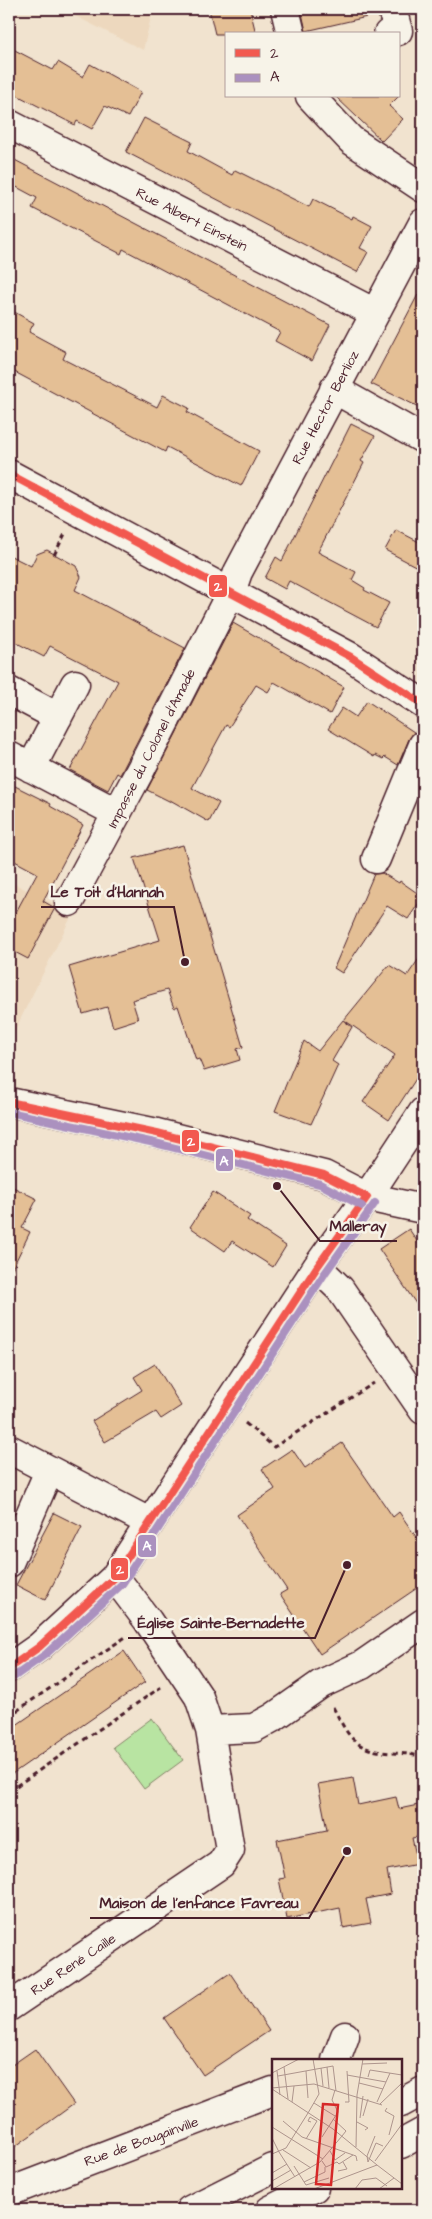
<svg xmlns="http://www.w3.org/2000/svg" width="432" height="2219" font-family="'Architects Daughter',sans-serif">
<rect width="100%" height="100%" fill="#f1e3cf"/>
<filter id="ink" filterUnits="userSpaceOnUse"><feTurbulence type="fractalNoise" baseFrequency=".02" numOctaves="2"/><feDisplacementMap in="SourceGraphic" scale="10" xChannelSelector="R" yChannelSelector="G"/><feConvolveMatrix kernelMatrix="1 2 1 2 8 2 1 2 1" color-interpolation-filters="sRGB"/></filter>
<g filter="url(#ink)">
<path fill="#edd8be" d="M61,9H153L143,50Z
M9,881L73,913L9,1042Z"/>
<path fill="#b8e4a2" stroke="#818266" d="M152,1718L183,1760L144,1789L113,1747Z"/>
<path fill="#e4bf95" stroke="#4a1f2b" d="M209,9H250L256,34H215Z
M301,9H366L367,17L306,31Z
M9,47L53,70L58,62L83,77L90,64L141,92L128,117L105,106L92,129L77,121L75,125L9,91Z
M335,96H399L389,106L403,119L382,141Z
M144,118L192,142L188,151L232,175L235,170L309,207L313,199L352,219L353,216L372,226L360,248L368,252L357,272L126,152Z
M9,157L330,325L312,361L275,341L280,332L123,249L121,254L32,208L37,198L9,183Z
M423,285V409L371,384Z
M9,309L34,323L29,332L66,352L63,359L157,407L163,395L189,408L187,412L259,451L241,486L167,447L165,452L9,369Z
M351,424L375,436L361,461L364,463L318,552L356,572L352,580L365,588L364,590L389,603L376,627L289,581L285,589L265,578L276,557L282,561Z
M396,530L423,544V570L385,550Z
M47,550L76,566L81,577L75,590L185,648L120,775L117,773L108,790L70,770L118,681L50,646L44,657L9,639V555L31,566L37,554Z
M233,623L344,687L330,714L274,682L268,692L256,685L229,727L226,725L192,788L219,803L209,822L170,800L171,802L147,790Z
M367,701L414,732L409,739L398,765L385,757L383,759L375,755L374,757L328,729L342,708L356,717Z
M9,783L51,804L50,806L83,825L43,901L55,908L28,959L9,949V925L37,873L9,858Z
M183,845L243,1047L237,1049L240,1060L204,1071L199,1059L196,1060L178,1006L174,1008L167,990L132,1000L138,1019L113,1027L107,1007L83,1014L69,967L160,940L134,858Z
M382,873L399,883L400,881L423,897L408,919L387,906L342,973L334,968L374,874Z
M423,953V1068L389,1120L363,1102L395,1055L344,1020L389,965L407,976Z
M343,1020L352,1027L332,1061L338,1065L311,1124L275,1111L304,1041L318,1051Z
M9,1185L37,1199L22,1228L30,1232L9,1275Z
M213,1192L250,1216L247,1220L286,1246L273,1267L232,1241L225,1251L190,1227Z
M409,1229L423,1250V1314L379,1249Z
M155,1364L181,1406L161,1419L156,1412L105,1442L92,1421L142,1390L134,1377Z
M342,1443L393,1517L399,1512L423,1547V1584L320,1654L280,1594L287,1590L237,1515L275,1489L262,1469L292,1449L305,1468Z
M54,1513L82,1527L45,1600L16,1585Z
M124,1651L145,1682L9,1776V1730Z
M353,1778L358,1805L396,1797L399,1809L423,1804V1836L412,1838L418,1864L387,1870L391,1894L366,1899L371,1923L343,1928L340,1908L287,1919L279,1879L285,1878L277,1840L327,1830L318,1784Z
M230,1973L269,2031L203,2075L164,2018Z
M35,2049L74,2104L9,2151V2067Z"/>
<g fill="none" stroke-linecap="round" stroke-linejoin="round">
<g stroke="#4a1f2b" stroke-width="31">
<path id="minor" d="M285,9L291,34
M388,34L398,31L392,9
M310,96L351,140L423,188
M9,124L375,313
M334,389L423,439
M9,691L58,717
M9,756L117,813
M31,768L75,684
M376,859L423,745
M69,902L142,767L231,592L238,572L423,223
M9,1102L157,1133L324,1175L367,1197L423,1209
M317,1267L340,1289L423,1410
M9,1449L149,1522
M9,1563L49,1471
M114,1578L120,1584L148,1621L199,1697L210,1730L254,1728L274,1717L321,1684L362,1665L423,1623
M9,1668L39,1647L114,1578L317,1267L367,1197L423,1112
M9,2007L221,1864L230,1850L210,1730
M336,2060L345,2036
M9,2192L273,2091"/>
</g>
<g stroke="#4a1f2b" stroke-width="31">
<path id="major" d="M9,474L351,657L423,704
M401,2103L423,2091
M401,2144L423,2132
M190,2210L273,2168
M270,2210L314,2188"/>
</g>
<path stroke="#4a1f2b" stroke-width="3" stroke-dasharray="5 4" stroke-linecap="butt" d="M54,555L65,534
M245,1423L274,1447L374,1383
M333,1707C349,1738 355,1751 393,1753C404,1754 414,1753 423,1758
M9,1716L127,1636
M9,1791L161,1687"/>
<use href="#minor" stroke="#f7f3e8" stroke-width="28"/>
<use href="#major" stroke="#f7f3e8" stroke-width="28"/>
<g stroke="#f7f3e8" stroke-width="11">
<path id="bus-1" d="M9,474L351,657L423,704
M9,1102L157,1133L324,1175L367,1197
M9,1668L39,1647L114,1578L317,1267L367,1197"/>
</g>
<g stroke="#f7f3e8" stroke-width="11">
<path id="bus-2" d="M9,1112L155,1143L320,1184L362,1206
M15,1676L46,1654L122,1584L325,1273L375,1203"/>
</g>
<use href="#bus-1" stroke="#f2594f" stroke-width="8"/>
<use href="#bus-2" stroke="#ab91bf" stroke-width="8"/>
</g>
</g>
<g text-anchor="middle" stroke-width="5" stroke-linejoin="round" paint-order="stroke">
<g font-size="14" fill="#4a1f2b" stroke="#f7f3e8">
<text transform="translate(192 219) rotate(27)" y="5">Rue Albert Einstein</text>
<text transform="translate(325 407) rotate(-62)" y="5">Rue Hector Berlioz</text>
<text transform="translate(151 748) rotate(-63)" y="5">Impasse du Colonel d’Amade</text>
<text transform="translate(73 1964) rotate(-34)" y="5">Rue René Caille</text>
<text transform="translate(141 2141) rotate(-20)" y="5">Rue de Bougainville</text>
</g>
</g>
<g transform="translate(272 2059)">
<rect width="130" height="130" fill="#f1e3cf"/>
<path fill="none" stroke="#ae958d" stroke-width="1" d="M90,5L115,4M12,8L16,40M55,8L57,29M49,9L51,27M5,12L8,36M34,12L36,39M0,14L27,0M75,16L114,23M6,17L61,7L64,32M96,18L98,11L130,16M87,24L111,30M0,29L42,25L110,46M0,30L61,70L105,106M20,43L22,27M73,43H77L75,12M105,43L118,14M42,44L63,57M108,45L130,24M115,49L113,52L122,57L117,76M36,54L47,35L41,0M91,57L96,40M88,59L91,37M61,60L74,72L70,77M11,62L30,78L84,97L85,102M85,63L96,69L93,71M0,68L51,100M50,78L66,53L60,41L63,31M0,79L7,93M34,80L45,62L38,58L36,62L39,63M84,88L85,36L91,0M11,91L39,109M58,92L63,101L73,94M7,93L23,118M0,95L14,89L36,54M95,97L96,103L104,84L111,87M95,97L103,77M50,102L54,108L65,103M103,102L130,65M65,103L67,105L81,96M105,106L130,125M22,107L34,126L57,119M66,112L75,110L71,103M0,114L15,105M0,122L19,111M32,123L53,113V108M1,130L48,103L70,77M42,130L105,106M63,130H82M83,130L90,121L104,119L115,127M107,130L122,119"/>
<path fill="#d62828" fill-opacity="0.15" stroke="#d62828" stroke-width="2.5" d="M51,45L66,46L59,126L44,125Z"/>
<rect width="130" height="130" fill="none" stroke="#4a1f2b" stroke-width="2.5"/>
</g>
<path fill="none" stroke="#4a1f2b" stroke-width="2" d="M185 962L174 907H41M277 1186L320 1241H397M347 1565L315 1638H128M347 1851L309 1918H90"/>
<g fill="#4a1f2b" stroke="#f7f3e8" stroke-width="2">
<circle cx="185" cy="962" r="5"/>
<circle cx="277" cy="1186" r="5"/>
<circle cx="347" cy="1565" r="5"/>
<circle cx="347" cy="1851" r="5"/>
</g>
<g font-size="15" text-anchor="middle" font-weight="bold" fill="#4a1f2b" stroke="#f7f3e8" stroke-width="5" stroke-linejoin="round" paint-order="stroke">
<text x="107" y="897">Le Toit d'Hannah</text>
<text x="358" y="1231">Malleray</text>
<text x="221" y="1628">Église Sainte-Bernadette</text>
<text x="199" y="1908">Maison de l’enfance Favreau</text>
</g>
<g stroke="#f7f3e8" stroke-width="2">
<rect x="208" y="574" width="20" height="24" rx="5" fill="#f2594f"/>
<rect x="181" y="1129" width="19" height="24" rx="5" fill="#f2594f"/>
<rect x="215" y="1148" width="19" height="24" rx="5" fill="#ab91bf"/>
<rect x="137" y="1534" width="20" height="24" rx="5" fill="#ab91bf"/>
<rect x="110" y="1557" width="19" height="24" rx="5" fill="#f2594f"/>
</g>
<g font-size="14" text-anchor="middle" font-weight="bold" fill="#fff">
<text x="218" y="591">2</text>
<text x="191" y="1146">2</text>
<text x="224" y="1165">A</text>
<text x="147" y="1550">A</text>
<text x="120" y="1574">2</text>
</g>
<rect width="432" height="2219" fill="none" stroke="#f7f3e8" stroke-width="30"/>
<rect x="15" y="15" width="402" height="2189" fill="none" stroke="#4a1f2b" stroke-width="2" filter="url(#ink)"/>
<rect x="225" y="32" width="175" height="65" fill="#f7f3e8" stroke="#b29e9c"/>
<rect x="235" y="49" width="25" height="8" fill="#f2594f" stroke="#b29e9c"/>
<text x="270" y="58" font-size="15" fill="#4a1f2b">2</text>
<rect x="235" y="74" width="25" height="8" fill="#ab91bf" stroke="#b29e9c"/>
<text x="270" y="82" font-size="15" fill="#4a1f2b">A</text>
</svg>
